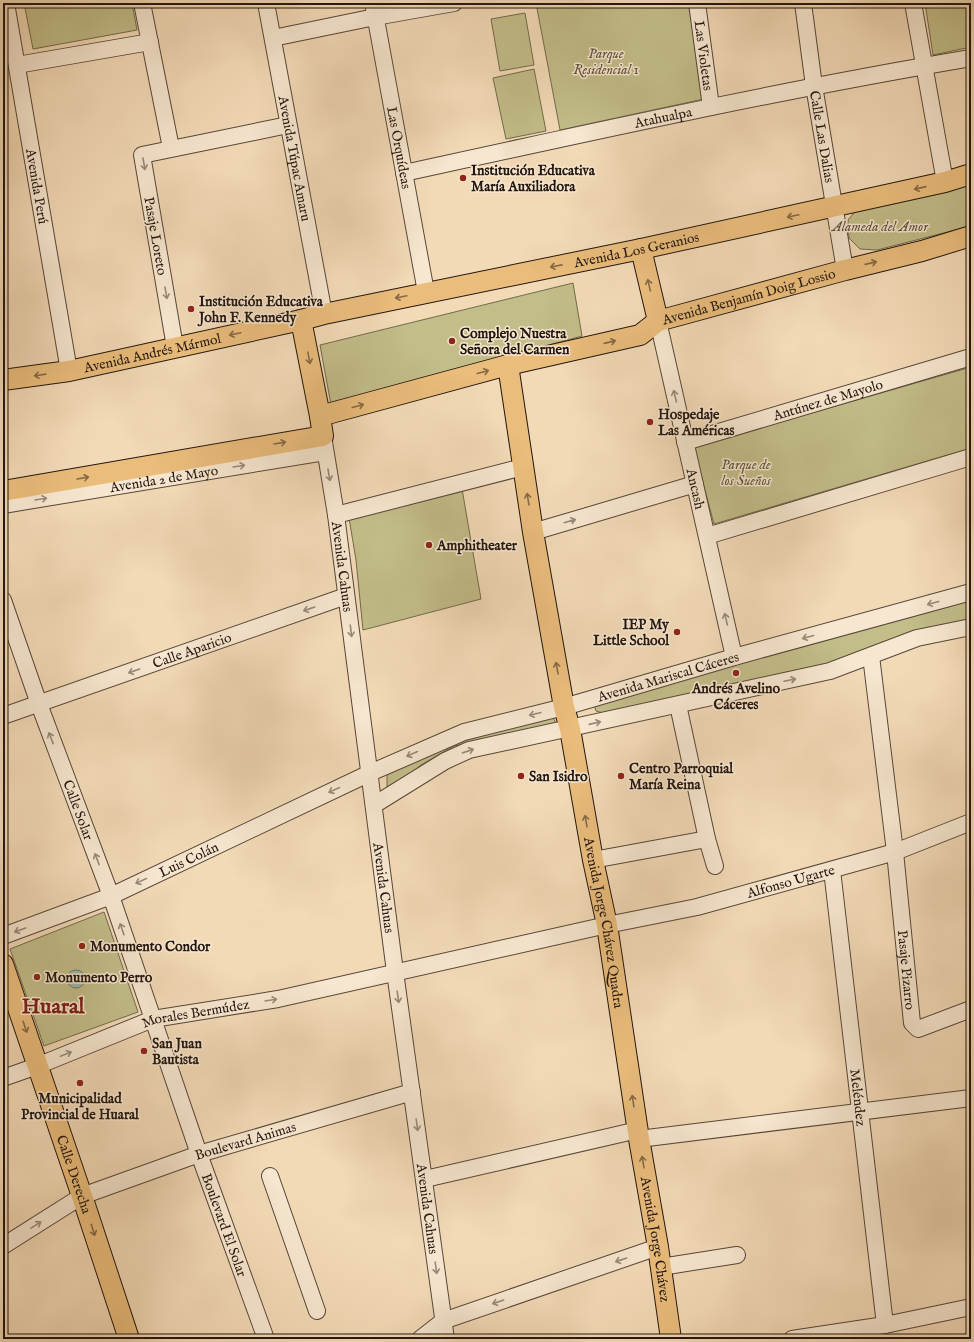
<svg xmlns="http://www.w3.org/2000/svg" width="974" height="1342" font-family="'IM FELL English',serif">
<rect width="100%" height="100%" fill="#f3dab7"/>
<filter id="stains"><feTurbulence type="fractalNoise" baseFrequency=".005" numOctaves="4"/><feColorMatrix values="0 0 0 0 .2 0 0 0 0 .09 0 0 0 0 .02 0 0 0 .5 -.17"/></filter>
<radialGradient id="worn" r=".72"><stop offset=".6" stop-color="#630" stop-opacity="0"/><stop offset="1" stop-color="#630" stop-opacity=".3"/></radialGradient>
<path fill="#c2bd89" stroke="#726a4c" d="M24,3H132L137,30L33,49Z
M536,3H691L704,99L560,130Z
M925,3H971V47L933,55Z
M525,13L534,65L500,71L491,19Z
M534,69L546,131L506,139L493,78Z
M971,181V226L877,250L860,249L849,238L848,220L858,208Z
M573,283L582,336L331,405L320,345Z
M971,367V448L714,524L693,445L756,429Z
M461,483L481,599L363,630L356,560L348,512Z
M971,596V620L835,662L603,713L596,711L595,708L596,705Z
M549,718H553L555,721V725L498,738L454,746L421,765L387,792V772L457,739Z
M104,912L138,1012L44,1046L10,949Z"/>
<path fill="#9bbbaf" stroke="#6b796f" d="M67 979a9 9 0 1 1 18 0a9 9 0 1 1-18 0Z"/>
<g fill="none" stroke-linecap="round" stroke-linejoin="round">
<g stroke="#574739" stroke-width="18">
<g id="minor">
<path id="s1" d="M6,3L69,371"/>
<path d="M142,3L171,148"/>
<path id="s2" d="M266,3L324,314"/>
<path id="s3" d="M373,3L426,292"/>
<path id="s4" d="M697,3L711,107"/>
<path id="s5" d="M803,3L814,86L845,270"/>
<path d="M913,3L945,182"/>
<path d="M273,38L375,17L454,3"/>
<path d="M17,65L150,42"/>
<path id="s6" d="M404,173C592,132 781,90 971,58"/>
<path id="s7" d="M658,321L734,657"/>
<path d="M175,347L142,155L288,125"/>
<path id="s8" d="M323,436L336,515L395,972L446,1339"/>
<path id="s9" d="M685,442L971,357"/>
<path id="s10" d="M3,505L325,452"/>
<path d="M336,515L523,467"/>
<path d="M533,532L695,484"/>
<path d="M707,536L971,457"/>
<path id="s11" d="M3,600L39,704L111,896L199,1154L266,1339"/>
<path id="s12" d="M871,656L895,852L912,1023L918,1029L971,1009"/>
<path d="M678,705L707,839L715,866"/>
<path id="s13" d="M3,716L346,596"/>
<path d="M374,805L445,761L469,750L830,671L917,638L971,627"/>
<path d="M593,860L707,839"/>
<path id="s14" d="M832,870L885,1325"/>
<path id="s15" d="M3,936L111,896L370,773L464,732L564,707L734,657L971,592"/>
<path id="s16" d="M3,1078L37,1066L153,1019L278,999L607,925L697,907L895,852L971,822"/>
<path d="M639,1139L971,1098"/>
<path d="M270,1176L317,1311"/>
<path d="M425,1179L638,1130"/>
<path id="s17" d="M3,1246L82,1196L199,1154L412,1092"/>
<path d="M661,1267L737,1255"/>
<path d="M420,1339L443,1321L658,1247"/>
<path d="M792,1339L885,1325L971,1307"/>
</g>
</g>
<g stroke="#23160f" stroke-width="22">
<g id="major">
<path d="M641,249L658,321"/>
<path id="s18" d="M508,365L533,532L564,707L570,729L593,860L607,925L639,1139L658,1247L671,1339"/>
<path id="s19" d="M3,380L69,371L301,320L324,314L641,249L945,182L971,174"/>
<path id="s20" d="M320,416L508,365L640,335L658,321L845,270L922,251L971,236"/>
<path d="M3,491L323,436L320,416L301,320"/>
<path id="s21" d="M3,964L82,1196L129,1339"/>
</g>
</g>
<use href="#minor" stroke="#f7e7d0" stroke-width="16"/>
<use href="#major" stroke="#eabd7c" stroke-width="20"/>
</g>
<defs><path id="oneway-shaft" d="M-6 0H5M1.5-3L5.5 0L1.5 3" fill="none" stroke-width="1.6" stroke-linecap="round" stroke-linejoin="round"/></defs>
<g stroke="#988979">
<use href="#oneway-shaft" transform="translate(144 164) rotate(80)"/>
<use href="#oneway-shaft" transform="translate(166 293) rotate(80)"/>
<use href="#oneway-shaft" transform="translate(675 396) rotate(-103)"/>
<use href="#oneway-shaft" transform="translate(239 466) rotate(-9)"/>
<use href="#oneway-shaft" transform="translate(329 475) rotate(80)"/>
<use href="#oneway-shaft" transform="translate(41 499) rotate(-9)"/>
<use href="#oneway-shaft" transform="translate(570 521) rotate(-16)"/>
<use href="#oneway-shaft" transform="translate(933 603) rotate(165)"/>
<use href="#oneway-shaft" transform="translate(309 609) rotate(161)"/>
<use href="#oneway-shaft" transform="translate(726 619) rotate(-103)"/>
<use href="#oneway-shaft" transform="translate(351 631) rotate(83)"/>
<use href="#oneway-shaft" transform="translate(808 637) rotate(165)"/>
<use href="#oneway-shaft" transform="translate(134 671) rotate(161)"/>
<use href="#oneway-shaft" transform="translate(790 680) rotate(-12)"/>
<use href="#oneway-shaft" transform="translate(535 714) rotate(166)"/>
<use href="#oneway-shaft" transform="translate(595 723) rotate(-13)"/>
<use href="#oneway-shaft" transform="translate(51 738) rotate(-111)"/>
<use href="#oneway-shaft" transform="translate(468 751) rotate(-19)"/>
<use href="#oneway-shaft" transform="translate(412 754) rotate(156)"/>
<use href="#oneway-shaft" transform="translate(334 790) rotate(155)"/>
<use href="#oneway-shaft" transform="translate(97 859) rotate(-111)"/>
<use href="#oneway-shaft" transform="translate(141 881) rotate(155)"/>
<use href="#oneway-shaft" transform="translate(122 929) rotate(-109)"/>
<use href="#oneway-shaft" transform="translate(20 930) rotate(160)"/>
<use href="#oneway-shaft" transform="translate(398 997) rotate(82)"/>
<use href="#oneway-shaft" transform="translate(271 1000) rotate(-9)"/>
<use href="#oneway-shaft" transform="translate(66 1054) rotate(-22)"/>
<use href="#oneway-shaft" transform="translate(417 1125) rotate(82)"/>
<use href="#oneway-shaft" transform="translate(36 1225) rotate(-32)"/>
<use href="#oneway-shaft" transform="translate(621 1260) rotate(161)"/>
<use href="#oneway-shaft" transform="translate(436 1268) rotate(82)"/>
<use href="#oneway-shaft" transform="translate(498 1302) rotate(161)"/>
</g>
<g stroke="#866a46">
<use href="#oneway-shaft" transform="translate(920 188) rotate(167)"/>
<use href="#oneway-shaft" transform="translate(793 216) rotate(168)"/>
<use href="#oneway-shaft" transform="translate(871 263) rotate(-13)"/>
<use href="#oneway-shaft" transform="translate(556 266) rotate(169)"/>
<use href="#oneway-shaft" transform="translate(649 285) rotate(-103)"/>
<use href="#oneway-shaft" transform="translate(401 297) rotate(168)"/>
<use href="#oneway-shaft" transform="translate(235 334) rotate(168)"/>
<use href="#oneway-shaft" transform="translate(610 342) rotate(-13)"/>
<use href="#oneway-shaft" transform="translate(309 358) rotate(79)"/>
<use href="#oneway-shaft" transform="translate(483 372) rotate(-15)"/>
<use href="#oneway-shaft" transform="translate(40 375) rotate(172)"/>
<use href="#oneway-shaft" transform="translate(358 406) rotate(-15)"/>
<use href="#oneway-shaft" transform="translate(280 443) rotate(-10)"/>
<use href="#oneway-shaft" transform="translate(83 478) rotate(-10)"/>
<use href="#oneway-shaft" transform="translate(528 499) rotate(-99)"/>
<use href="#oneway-shaft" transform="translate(557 668) rotate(-100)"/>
<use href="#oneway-shaft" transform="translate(586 821) rotate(-100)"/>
<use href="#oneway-shaft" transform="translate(25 1027) rotate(71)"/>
<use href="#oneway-shaft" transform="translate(633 1101) rotate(-99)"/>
<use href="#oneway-shaft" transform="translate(643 1162) rotate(-100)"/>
<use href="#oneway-shaft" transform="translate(93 1230) rotate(72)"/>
</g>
<g fill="#8f2418" stroke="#f7e7d0" stroke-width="1.5">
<circle cx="463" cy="178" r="4"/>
<circle cx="191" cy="309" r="4"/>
<circle cx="452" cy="341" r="4"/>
<circle cx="650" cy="422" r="4"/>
<circle cx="429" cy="545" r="4"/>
<circle cx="677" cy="632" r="4"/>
<circle cx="736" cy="673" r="4"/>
<circle cx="521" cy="776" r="4"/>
<circle cx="621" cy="776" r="4"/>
<circle cx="82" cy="946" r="4"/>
<circle cx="37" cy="977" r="4"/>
<circle cx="144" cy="1051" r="4"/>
<circle cx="80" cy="1083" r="4"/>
</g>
<g text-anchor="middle" stroke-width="3" stroke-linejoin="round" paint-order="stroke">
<g font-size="14" font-style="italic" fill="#5b503a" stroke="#f7e7d0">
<text x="606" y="58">Parque<tspan x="606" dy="16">Residencial 1</tspan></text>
<text x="880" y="231">Alameda del Amor</text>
<text x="746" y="469">Parque de<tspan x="746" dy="16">los Sueños</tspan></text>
</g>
<g font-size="14" fill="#23160f" stroke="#f7e7d0">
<text dy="5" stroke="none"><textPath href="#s4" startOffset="53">Las Violetas</textPath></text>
<text dy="5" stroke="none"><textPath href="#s6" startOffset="265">Atahualpa</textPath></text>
<text dy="5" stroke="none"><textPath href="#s5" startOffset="135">Calle Las Dalias</textPath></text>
<text dy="5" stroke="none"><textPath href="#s3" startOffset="147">Las Orquídeas</textPath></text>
<text dy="5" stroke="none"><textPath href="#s2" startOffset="158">Avenida Túpac Amaru</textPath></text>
<text dy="5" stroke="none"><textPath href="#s1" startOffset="186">Avenida Perú</textPath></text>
<text transform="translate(156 236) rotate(80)" y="5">Pasaje Loreto</text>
<text dy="5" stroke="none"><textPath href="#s19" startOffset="647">Avenida Los Geranios</textPath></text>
<text dy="5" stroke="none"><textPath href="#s20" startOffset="447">Avenida Benjamín Doig Lossio</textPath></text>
<text dy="5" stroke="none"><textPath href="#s19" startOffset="152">Avenida Andrés Mármol</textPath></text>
<text dy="5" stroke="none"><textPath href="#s9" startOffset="149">Antúnez de Mayolo</textPath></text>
<text dy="5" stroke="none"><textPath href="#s10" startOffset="163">Avenida 2 de Mayo</textPath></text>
<text dy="5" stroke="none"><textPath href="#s7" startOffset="172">Ancash</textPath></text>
<text dy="5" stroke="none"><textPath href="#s8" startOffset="132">Avenida Cahuas</textPath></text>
<text dy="5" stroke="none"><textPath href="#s13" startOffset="200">Calle Aparicio</textPath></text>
<text dy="5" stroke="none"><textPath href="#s15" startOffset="716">Avenida Mariscal Cáceres</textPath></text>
<text dy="5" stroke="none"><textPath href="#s11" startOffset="223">Calle Solar</textPath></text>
<text dy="5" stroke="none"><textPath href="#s15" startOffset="201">Luis Colán</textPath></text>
<text dy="5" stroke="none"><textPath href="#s16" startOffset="814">Alfonso Ugarte</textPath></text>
<text dy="5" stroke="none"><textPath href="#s8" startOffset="456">Avenida Cahuas</textPath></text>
<text dy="5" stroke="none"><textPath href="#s18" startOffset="566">Avenida Jorge Chávez Quadra</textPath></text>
<text dy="5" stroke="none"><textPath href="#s12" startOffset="316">Pasaje Pizarro</textPath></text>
<text dy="5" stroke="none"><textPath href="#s16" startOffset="204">Morales Bermúdez</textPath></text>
<text dy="5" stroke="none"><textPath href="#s14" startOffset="229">Meléndez</textPath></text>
<text dy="5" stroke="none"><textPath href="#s17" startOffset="266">Boulevard Animas</textPath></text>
<text dy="5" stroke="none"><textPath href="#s21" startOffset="222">Calle Derecha</textPath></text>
<text dy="5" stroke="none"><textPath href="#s8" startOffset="780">Avenida Cahuas</textPath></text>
<text dy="5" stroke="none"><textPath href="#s11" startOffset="663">Boulevard El Solar</textPath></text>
<text dy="5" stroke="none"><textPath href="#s18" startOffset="887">Avenida Jorge Chávez</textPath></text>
</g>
<g font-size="14" font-weight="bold" fill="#23160f" stroke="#f7e7d0" text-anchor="start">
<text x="471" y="175">Institución Educativa<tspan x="471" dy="16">María Auxiliadora</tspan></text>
<text x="199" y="306">Institución Educativa<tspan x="199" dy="16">John F. Kennedy</tspan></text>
<text x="460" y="338">Complejo Nuestra<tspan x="460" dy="16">Señora del Carmen</tspan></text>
<text x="658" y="419">Hospedaje<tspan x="658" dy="16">Las Américas</tspan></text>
<text x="437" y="550">Amphitheater</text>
<text x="669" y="629" text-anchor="end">IEP My<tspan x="669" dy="16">Little School</tspan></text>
<text x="736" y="693" text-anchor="middle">Andrés Avelino<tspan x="736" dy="16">Cáceres</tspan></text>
<text x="629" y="773">Centro Parroquial<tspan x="629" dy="16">María Reina</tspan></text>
<text x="529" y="781">San Isidro</text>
<text x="90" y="951">Monumento Condor</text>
<text x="45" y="982">Monumento Perro</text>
<text x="152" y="1048">San Juan<tspan x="152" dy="16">Bautista</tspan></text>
<text x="80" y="1103" text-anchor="middle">Municipalidad<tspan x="80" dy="16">Provincial de Huaral</tspan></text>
</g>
<g font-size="22" font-weight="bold" fill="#7a1f14" stroke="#f7e7d0">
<text x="53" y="1013">Huaral</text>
</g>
</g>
<rect width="974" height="1342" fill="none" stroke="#f3dab7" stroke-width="16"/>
<rect x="4" y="4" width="966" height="1334" fill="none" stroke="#23160f" stroke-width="2"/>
<rect x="8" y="8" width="958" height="1326" fill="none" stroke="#23160f"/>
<rect width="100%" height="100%" filter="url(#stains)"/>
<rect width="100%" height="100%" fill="url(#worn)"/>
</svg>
